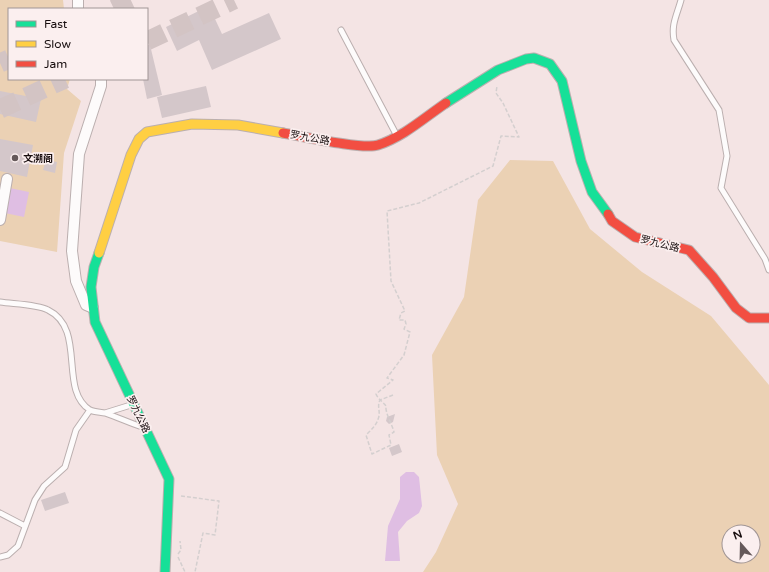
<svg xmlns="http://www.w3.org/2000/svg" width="769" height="572" font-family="'Varela Round','Noto Sans SC',sans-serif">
<rect width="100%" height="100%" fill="#f4e4e4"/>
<path fill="#ebd1b4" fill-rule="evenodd" d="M0,0H63L64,9H9V79H70L67,89L81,101L64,153L57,252L0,241Z
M510,160L553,161L590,229L642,272L711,316L769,385V572H423L436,552L458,504L437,455L432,355L464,297L478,200ZM729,532H753V556H729Z"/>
<path fill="#dfbee3" d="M0,186L29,192L24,217L0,212Z
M406,472H414L419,477L422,506L419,513L407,521L398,532L400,561H385L388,526L400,499V477Z"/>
<path fill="#d4c7ca" d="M209,6L222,34L269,13L281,39L212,70L199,40L177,51L166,27Z
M147,45H150L162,95L147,99L143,79H147Z
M206,86L211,107L162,118L157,97Z
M0,91L41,99L36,122L0,114Z
M0,139L33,145L27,177L0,171Z
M46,160L57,162L55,173L43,170Z
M395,414L393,422L389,424L386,421L387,417Z
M399,444L402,452L392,456L389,448Z
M65,492L69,503L45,511L41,500Z"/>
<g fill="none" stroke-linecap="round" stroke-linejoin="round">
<path stroke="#d3c4c4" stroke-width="19" stroke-dasharray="19 10" stroke-linecap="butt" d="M114,9L133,0
M147,41L234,0
M0,63L9,59
M0,109L65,79"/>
<g stroke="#bbafaf" stroke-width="7">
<path id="lane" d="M681,0C677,15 671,24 674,40L719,110L727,156L721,188L765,259L769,270
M341,30L397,136
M0,302C13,304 37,304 48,310C87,329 58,390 90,410C94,412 100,412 105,413C117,417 130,423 142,427
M105,413L134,404
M0,513L25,526
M0,557L8,555L18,546L35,500L44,486L65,467L76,430L90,410"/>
</g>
<g stroke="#bbafaf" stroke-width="12">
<path id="street" d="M78,0V9
M0,220L7,179
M93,308L86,305L76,281L72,251L79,154L101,86V79"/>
</g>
<g stroke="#bbafaf" stroke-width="11">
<path id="fast" d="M446,103L498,70L526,59L534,58L550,64L562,81L581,161L592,192L608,214
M99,253L94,267L91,287L95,322L169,479L165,572"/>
</g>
<g stroke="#bbafaf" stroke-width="11">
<path id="slow" d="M99,253L131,155L139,139L147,132L192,124L238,125L283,133"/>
</g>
<g stroke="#bbafaf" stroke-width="11">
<path id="jam" d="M283,133C301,136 363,150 378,145C403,137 424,118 446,103
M608,214L612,221L635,237L689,250L713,277L736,308L749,318H769"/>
</g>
<path stroke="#d4cfcf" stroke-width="1.5" stroke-dasharray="4 2" stroke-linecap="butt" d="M393,395L380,400C377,406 380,410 379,416C377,425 372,429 366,435L372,454L391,445L389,435L394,432C392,424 385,413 386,406C383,402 378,399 376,394L393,380L387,378L404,355L410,332L404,329L406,324L405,320H399L401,313L405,311L391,281L387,211L419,203L493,166L501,136L519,137L503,103L496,93L497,86
M181,496L219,501L215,535L203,533L195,572
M178,554L181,550L180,541
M178,557L185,572"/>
<use href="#lane" stroke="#fdfbfb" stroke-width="5"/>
<use href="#street" stroke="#fdfbfb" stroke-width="10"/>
<use href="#fast" stroke="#16e098" stroke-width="9"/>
<use href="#slow" stroke="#ffcf43" stroke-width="9"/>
<use href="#jam" stroke="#f24e42" stroke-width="9"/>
</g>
<circle fill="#65595a" stroke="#fbefef" stroke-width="1.5" cx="15" cy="158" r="4"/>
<g text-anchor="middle" stroke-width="3.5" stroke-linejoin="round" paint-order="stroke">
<g font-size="10" fill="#180e0f" stroke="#fbefef">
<text transform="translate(310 137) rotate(10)" y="4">罗九公路</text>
<text transform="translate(660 243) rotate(14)" y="4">罗九公路</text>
<text transform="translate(139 414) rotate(64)" y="4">罗九公路</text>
</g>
<g font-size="10" font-weight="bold" fill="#180e0f" stroke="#fbefef" text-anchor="start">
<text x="23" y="162">文溯阁</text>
</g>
</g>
<rect x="8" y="8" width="140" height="72" fill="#fbefef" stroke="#a09595"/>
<rect x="16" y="21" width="20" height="6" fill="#16e098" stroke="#a09595"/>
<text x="44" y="28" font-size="12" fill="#180e0f">Fast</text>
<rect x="16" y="41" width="20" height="6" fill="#ffcf43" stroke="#a09595"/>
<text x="44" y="48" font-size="12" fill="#180e0f">Slow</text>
<rect x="16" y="61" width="20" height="6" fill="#f24e42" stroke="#a09595"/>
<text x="44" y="68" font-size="12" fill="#180e0f">Jam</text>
<g transform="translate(741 544) rotate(340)"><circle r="19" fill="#fbefef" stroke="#a09595"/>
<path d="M0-3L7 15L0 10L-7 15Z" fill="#65595a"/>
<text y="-6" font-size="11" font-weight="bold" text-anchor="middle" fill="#180e0f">N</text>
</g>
</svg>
